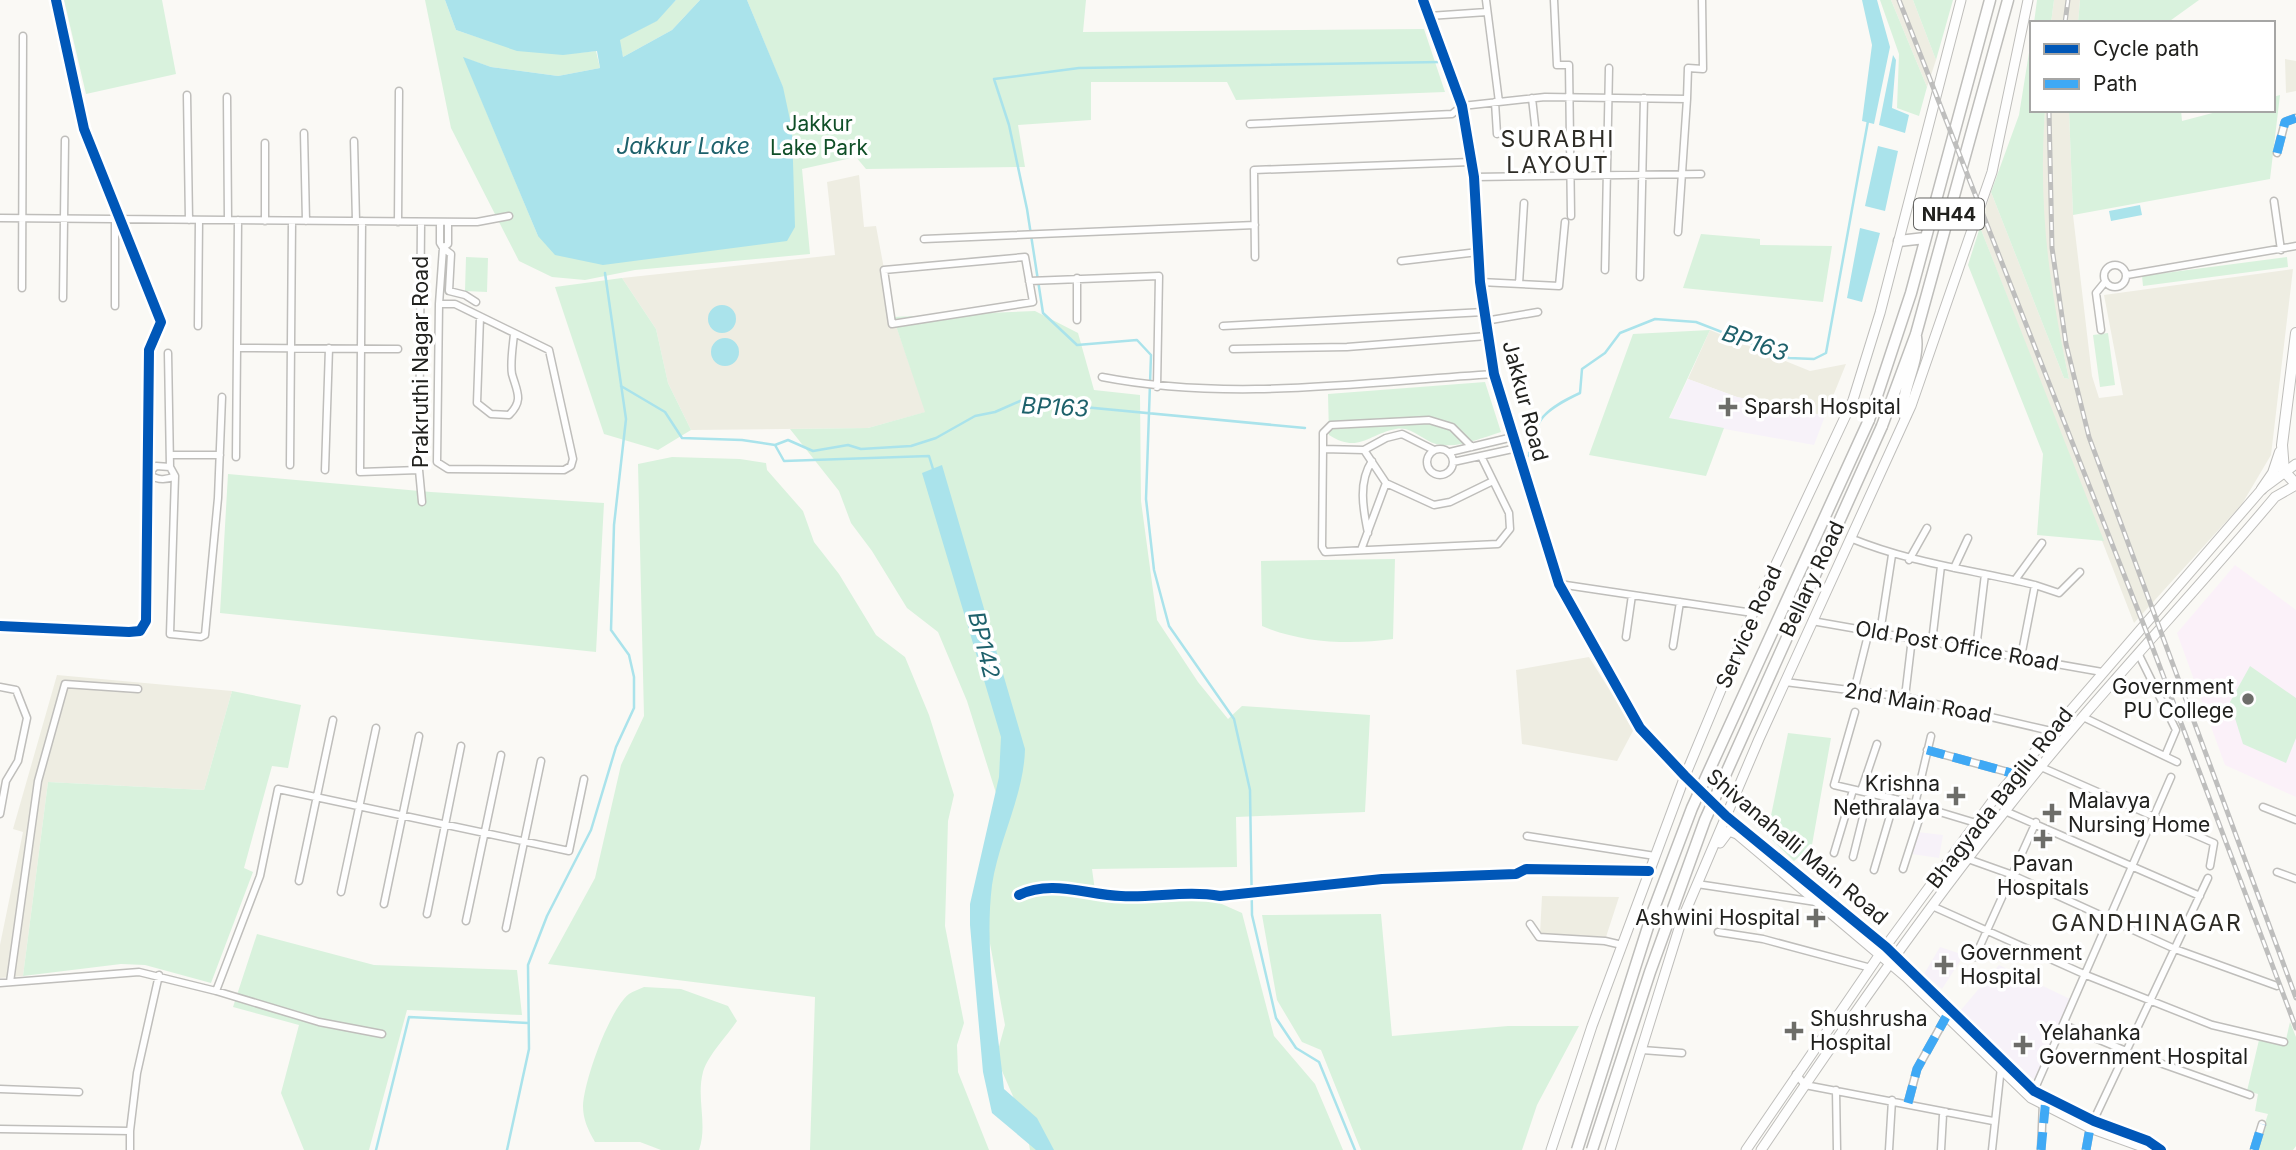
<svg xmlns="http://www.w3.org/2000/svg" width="2296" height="1150" font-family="Inter,sans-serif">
<rect width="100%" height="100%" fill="#faf9f5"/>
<path fill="#eeede2" d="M1891,0H1913L1936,60L1927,87Z
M2054,0H2080L2078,23H2051Z
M2285,59L2296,61V91L2286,93Z
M2045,110H2069L2073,215L2092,376L2099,398L2123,395L2104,295L2293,269L2271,455L2242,504L2134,623L1980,227L1991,192L2064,378L2069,379L2050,291L2040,174Z
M859,175L864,227L876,226L893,317L926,412L868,428L691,430L668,383L656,329L622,278L835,255L827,182Z
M1710,330L1810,371L1846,364L1825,416L1737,397L1688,379Z
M1589,657L1634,729L1617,761L1522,744L1516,670Z
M57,675L232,691L204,790L48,782L23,976L0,978V945L23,832L13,829Z
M1542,896L1619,897L1606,937L1540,934Z"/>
<path fill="#fbf1f9" d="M2235,565L2296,610V797L2225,765L2177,633Z"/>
<path fill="#f7f2f9" d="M1688,379L1737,397L1825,416L1814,445L1669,419Z
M1917,832L1943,835L1939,858L1912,854Z
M1940,947L1964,955L1942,989L1924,974Z
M1999,965L2070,999L2034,1080L1960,1011Z"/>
<path fill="#d9f2dd" d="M64,0H162L176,74L86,94Z
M425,0H445L456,30C507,47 542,58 596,51L600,68L558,76L491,67L464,58L538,236L783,88L747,0H1086L1083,32L1424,29L1445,92L1236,100L1227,82H1091V120L1018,125L1025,167L866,169L856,157L802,169L810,254L635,270L585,280L552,277L519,261L451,128Z
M676,0H700L672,30L623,57L619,40L656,21Z
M1880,0H1891L1927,87L1919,116L1897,108L1899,54Z
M1913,0H1953L1936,60Z
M2037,0H2054L2051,23H2034Z
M2080,0H2199L2167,23H2078Z
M2032,34V110H2045C2038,207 2049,285 2069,379L2064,378L1991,192L2019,115Z
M2280,95L2270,179L2073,215L2069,110H2181L2182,121L2224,110H2273V97Z
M1980,227L2104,541L2037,535L2043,454L1968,265Z
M1701,234L1760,239V245L1832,246L1823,302L1683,288Z
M466,257L488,258L487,292L465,291Z
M2287,257L2288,267L2143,286L2142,276Z
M622,278L656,329L668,383L691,430L658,450L604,434L555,287Z
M1035,311L1078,333L1094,390L1140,395L1141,501L1157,620L1198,682L1228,719L1242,706L1370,715L1365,812L1236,817L1237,867L1092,869L1096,898L1215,901L1242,913L1274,1036L1315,1084L1343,1150H1030L1026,1126L999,1064L998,1050L1005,1025L986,922L996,793L967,701L938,632L907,608L872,551L851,523L839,491L790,429L868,428L925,412L893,317Z
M1710,330L1669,418L1724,428L1706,476L1589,455L1633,334Z
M2108,333L2115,385L2100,387L2093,335Z
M1485,382L1501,432C1481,438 1458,449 1436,444C1423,441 1412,426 1396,429C1368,434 1359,454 1329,435L1328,394Z
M672,457L740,459L766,463L767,470L803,511L814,542L839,574L876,635L905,657L929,715L954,795L948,821L945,926L964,1023L957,1045L958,1072L989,1150H810L815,997L548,964L595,878L621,765L644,716L638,464Z
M228,474L431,492L604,503L596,652L220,613Z
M1395,559L1393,639C1350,645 1302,643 1262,626L1261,561Z
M2250,666L2296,698V738L2286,763L2243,744L2230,702Z
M232,691L301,705L288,768L272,766L244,868L253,872L211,983L145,965L121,964L23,976L48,782L204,790Z
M1788,733L1831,738L1812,845L1794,861L1767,835Z
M1381,914L1392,1036L1508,1026H1579L1537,1105L1522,1150H1361L1321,1050L1302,1042L1277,1000L1262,915Z
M257,934L374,965L517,970L522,1015L407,1010L369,1150H304L281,1093L299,1025L233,1007Z
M644,987L681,989L728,1006L737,1021C727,1036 708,1055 703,1072C696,1098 708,1125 699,1150H661L640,1142H595C588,1130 583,1119 583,1106C584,1081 609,1010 629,994C633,991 640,989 644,987Z
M2290,1022L2296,1037V1146L2293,1150H2256L2268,1114L2255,1111L2258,1094L2247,1091L2259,1040L2285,1044Z"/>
<path fill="#aae3eb" d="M445,0H676L657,21L620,40L623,57L672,30L700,0H747L783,87L792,129L795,227L787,241L603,265L555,255L538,236L463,57L491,67L558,76L600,68L597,51L563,55L517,51L456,30Z
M1862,0H1877L1890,47L1874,124L1862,121L1872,45Z
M1893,55L1896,60L1892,108L1909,115L1905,133L1879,125Z
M1878,146L1898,151L1885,211L1865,206Z
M2140,205L2142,215L2111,221L2109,211Z
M1860,228L1880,233L1862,302L1847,298Z
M708 319a14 14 0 1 1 28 0a14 14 0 1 1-28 0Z
M711 352a14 14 0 1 1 28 0a14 14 0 1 1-28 0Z
M942,465L1025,749C1024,795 999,839 992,885C984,951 997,1023 1004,1089L1037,1118L1054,1150H1036L992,1113L983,1072L970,925V904L999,777L1001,737L922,473Z"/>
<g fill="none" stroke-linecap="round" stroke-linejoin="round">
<path stroke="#aae3eb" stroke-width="2.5" d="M621,386L665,412L682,438L742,440L775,445L784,461L929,456L933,469
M775,445L788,440L813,451L848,445L861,449L911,446L936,438L975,416L995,412L1020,401L1305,428
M1529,456C1534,418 1546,409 1580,393L1582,369L1605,353L1620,333L1655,319L1696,322L1789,358L1814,359L1826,353L1868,121
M376,1150L409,1017L528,1023
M507,1150L529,1049L528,965L547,916L591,830L616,747L634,708V677L629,655L611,630L614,525L626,419L605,273
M1355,1150L1319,1062L1296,1048L1276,1018L1252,915L1250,790L1234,719L1169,626L1154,570L1146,499L1151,355L1137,340L1077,345L1043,313L1027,209L1009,125L994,79L1079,68L1441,62"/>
<g stroke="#bfbebb" stroke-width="9">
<path id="street" d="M1486,0L1499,102
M1554,0L1557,65H1569L1571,216
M1429,16L1487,12
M187,95L189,220
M227,97L228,220
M1532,98L1536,134
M1495,102L1497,134
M1250,124L1452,114L1462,106L1545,97L1687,99L1688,68L1703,69L1702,0
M304,133L306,221
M354,141L356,221
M265,143V221
M2277,153L2285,122L2296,118
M1474,177L1701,174
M2274,201L2281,250
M0,218L477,222L509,216
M362,221L360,472L419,470
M398,222L399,91
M421,222L419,470L422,502
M440,222V243L443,248L448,244V222
M1678,232L1687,99
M924,239L1255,225
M443,248L451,254L449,291L465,295L476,302
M1025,257L1033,302L892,324L884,270Z
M1255,257L1254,170L1471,162
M1401,261L1478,252
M2104 276a11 11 0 1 1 22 0a11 11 0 1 1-22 0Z
M1605,270L1609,68
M2127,275L2296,246
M1640,277L1644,98
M1077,278V320
M1029,281L1159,276L1157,387
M1480,282L1559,286L1565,222
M1519,284L1524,203
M22,288L23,36
M63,298L65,140
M439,304H455L549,350L573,459L571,466L564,470L448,469L437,462L439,304L443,248
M115,306V219
M480,317L477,403L491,414L509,415C524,400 517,392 512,374C510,363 513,345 514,334
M1485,321L1538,312
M198,326L199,220
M1223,326L1484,312
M2101,330L2096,293L2105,282
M237,348L238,220
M1233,349L1347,347L1487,336
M168,353L170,467L175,476L170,634L201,637L205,635L218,498L222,397
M1102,377C1230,402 1364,382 1494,374
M1427 462a13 13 0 1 1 26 0a13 13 0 1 1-26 0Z
M1323,449V433L1331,425L1429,420L1452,427L1472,447
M1364,450L1386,483L1434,505L1450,502L1493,481
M1434,450L1402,434L1386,438L1364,450L1323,449L1322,547L1325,552L1498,544L1510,529L1509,513L1481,456
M1450,452L1513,437
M170,455H220
M236,457L237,348L398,349
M1453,462L1517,448
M290,465L292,221
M325,470L329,348
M148,474C157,480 165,481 175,476
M148,474L156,466L170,467
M1368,533C1363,509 1358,482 1372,461
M1850,538C1914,564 1969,569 2035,585L2021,657
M1361,550L1386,483
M1909,560L1927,528
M1954,568L1968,538
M2015,580L2042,543
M1559,584L1753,613
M2035,585L2059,593L2080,572
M1812,621L2102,672
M0,626L129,632L140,631L146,621L149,350L161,322L84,129L56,0
M1880,633L1892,555
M1626,637L1632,595
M1932,642L1941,566
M1673,646L1680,602
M1976,649L1985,574
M2138,653L2176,730L2165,756
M1785,682L1905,697L2051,731
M0,687L16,690L27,718L18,761L6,781L0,814
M1854,691L1869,631
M1905,697L1912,638
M1855,712L1834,785L1903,801L1976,823
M2083,717L2177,762
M1927,750L2015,774
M2041,767L2214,843L2210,866
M1861,791L1877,744
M1915,804L1931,736
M2263,807L2296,820
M2005,811L2200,896
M1527,836L1655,856
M1834,853L1853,790
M1853,857L1869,793
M1968,859L2010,874L2175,949L2277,986
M1903,869L1923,807
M1874,870L1895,799
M2277,872L2296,879
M299,881L333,720
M1697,884L1816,902
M341,892L376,728
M1019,895C1051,879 1087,895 1121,896C1154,898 1187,890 1220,896L1382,879L1516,874L1526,869L1649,871
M384,904L419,736
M1932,906L2086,975L2212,1025L2284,1042
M427,914L461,746
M466,921L501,755
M1530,924L1539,937L1605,941L1622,945
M506,928L541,761
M1718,932L1763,939L1871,968
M1975,957L2036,822
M10,982L38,781L65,684L138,689
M0,983L139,972L216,991L319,1022L382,1034
M216,991L260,876L278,789L569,851L584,779
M2064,1025L2126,1051L2250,1095
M1642,1050L1682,1053
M1796,1074L1805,1085L1993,1121
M0,1089L79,1092
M1836,1090L1837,1150
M2033,1093L2171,777
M1908,1103L1917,1069L1946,1017
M0,1129L130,1131V1150
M130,1131L137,1073L159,975
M1889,1150L1892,1100
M1941,1150L1943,1115L1946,1112
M1992,1150L2001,1067
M2041,1150L2043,1103
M2086,1150L2090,1128L2208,878
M2254,1150L2262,1124"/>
</g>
<g stroke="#bfbebb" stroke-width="11">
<path id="secondary" d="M1423,0L1462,106L1474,177L1480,282L1494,374L1559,584L1640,728L1685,776L1726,816L1886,947L2034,1091L2094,1121L2148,1141L2161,1150
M1720,843L1729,831L1737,834L1906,977L2031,1098L2090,1128L2151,1150
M1551,1150L1592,1026L1685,776L1753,613L1853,400L1880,313L1961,0
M1610,1150L1681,922L1759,739L1911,406L1992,172L2028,0
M1746,1150L1880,954L1994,799L2262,489L2296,464
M1761,1150C1840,1033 1920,917 2009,806C2093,699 2188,601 2275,497L2296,485"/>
</g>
<g stroke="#bfbebb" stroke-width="12">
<path id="primary" d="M2296,333L2282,445L2284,471L2296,484
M2262,489L2273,473L2280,452"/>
</g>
<g stroke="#bfbebb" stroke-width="13">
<path id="highway" d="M1899,241L1925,238
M1905,416C1899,389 1920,365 1916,337
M1869,420L1911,293L1990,0
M1882,426L1916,334L2008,0"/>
</g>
<use href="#street" stroke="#fefefe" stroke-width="6"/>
<use href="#secondary" stroke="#fefefe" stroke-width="9"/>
<use href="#primary" stroke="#fefefe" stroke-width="10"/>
<use href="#highway" stroke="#fefefe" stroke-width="10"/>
<g stroke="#bebebd" stroke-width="5">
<path id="rail" d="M1899,0L2152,646L2296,1028
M2065,23L2068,0
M2049,110L2052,248L2066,344L2089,437L2296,998"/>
</g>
<use href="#rail" stroke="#fff" stroke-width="2.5" stroke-dasharray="8" stroke-linecap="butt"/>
<g stroke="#bfbebb" stroke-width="13" stroke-linecap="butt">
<path id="highway-bridge" d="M1577,1150L1653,911L1692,808L1869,420
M1592,1150L1650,972L1705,820L1882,426"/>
</g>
<use href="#highway-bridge" stroke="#fefefe" stroke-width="10"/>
<path stroke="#3fa9f5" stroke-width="9" stroke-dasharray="18 9" stroke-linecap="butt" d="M2277,153L2285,122L2296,118
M1927,750L2015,774
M1908,1103L1917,1069L1946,1017
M2041,1150L2046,1098
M2086,1150L2090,1128
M2254,1150L2262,1124"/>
<g stroke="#fff" stroke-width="15">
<path id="cycleway" d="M1423,0L1462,106L1474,177L1480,282L1494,374L1559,584L1640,728L1685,776L1726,816L1886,947L2034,1091L2094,1121L2148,1141L2161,1150
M0,626L129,632L140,631L146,621L149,350L161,322L84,129L56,0
M1019,895C1051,879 1087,895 1121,896C1154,898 1187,890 1220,896L1382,879L1516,874L1526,869L1649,871"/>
</g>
<use href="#cycleway" stroke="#0057b8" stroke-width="10"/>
</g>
<g fill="#6d6d69" stroke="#fff" stroke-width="2.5">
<path d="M1724.5 396.5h7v7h7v7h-7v7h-7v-7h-7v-7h7z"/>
<circle cx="2248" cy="699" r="7"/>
<path d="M1952.5 785.5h7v7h7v7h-7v7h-7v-7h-7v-7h7z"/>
<path d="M2048.5 802.5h7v7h7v7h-7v7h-7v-7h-7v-7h7z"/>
<path d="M2039.5 828.5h7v7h7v7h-7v7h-7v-7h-7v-7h7z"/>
<path d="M1812.5 907.5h7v7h7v7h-7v7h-7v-7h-7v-7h7z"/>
<path d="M1940.5 954.5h7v7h7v7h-7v7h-7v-7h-7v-7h7z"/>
<path d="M1790.5 1020.5h7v7h7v7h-7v7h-7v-7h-7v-7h7z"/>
<path d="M2019.5 1034.5h7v7h7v7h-7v7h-7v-7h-7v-7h7z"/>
</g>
<g text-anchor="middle" stroke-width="7" stroke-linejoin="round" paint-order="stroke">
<rect fill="#fff" stroke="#646462" stroke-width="2" x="1914" y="198.5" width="70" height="31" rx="5"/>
<g font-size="19" font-weight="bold" fill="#21211e">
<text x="1949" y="221">NH44</text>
</g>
<g font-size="21" fill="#104f28" stroke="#fff">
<text x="819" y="131">Jakkur<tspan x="819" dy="24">Lake Park</tspan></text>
</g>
<g font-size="21" fill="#21211e" stroke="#fff">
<text transform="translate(421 362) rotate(-90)" y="7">Prakruthi Nagar Road</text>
<text transform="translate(1525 401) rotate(75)" y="7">Jakkur Road</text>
<text transform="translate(1812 579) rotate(-65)" y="7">Bellary Road</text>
<text transform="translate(1749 627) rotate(-66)" y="7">Service Road</text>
<text transform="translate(1957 646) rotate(10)" y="7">Old Post Office Road</text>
<text transform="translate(1918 703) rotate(10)" y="7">2nd Main Road</text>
<text transform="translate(2000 798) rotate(-52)" y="7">Bhagyada Bagilu Road</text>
<text transform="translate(1797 847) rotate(40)" y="7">Shivanahalli Main Road</text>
</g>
<g font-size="21" fill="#21211e" stroke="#fff" text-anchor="start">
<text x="1744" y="414">Sparsh Hospital</text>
<text x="2234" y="694" text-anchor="end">Government<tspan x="2234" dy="24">PU College</tspan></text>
<text x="1940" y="791" text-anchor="end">Krishna<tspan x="1940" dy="24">Nethralaya</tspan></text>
<text x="2068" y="808">Malavya<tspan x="2068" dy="24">Nursing Home</tspan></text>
<text x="2043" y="871" text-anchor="middle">Pavan<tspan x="2043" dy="24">Hospitals</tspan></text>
<text x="1800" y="925" text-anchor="end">Ashwini Hospital</text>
<text x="1960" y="960">Government<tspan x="1960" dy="24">Hospital</tspan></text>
<text x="1810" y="1026">Shushrusha<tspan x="1810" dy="24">Hospital</tspan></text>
<text x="2039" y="1040">Yelahanka<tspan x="2039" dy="24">Government Hospital</tspan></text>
</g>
<g font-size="23" letter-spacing="2" fill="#2e2c26" stroke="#fff">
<text x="1558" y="147">SURABHI<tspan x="1558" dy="26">LAYOUT</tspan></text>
<text x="2147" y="931">GANDHINAGAR</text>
</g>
<g font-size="23" font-style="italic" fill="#1e616b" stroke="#fff">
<text x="683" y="154">Jakkur Lake</text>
<text transform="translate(1755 343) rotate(19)" y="8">BP163</text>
<text transform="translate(1055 407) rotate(3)" y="8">BP163</text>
<text transform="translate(984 645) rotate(76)" y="8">BP142</text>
</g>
</g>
<rect x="2030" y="21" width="245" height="91" fill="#ffffff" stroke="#a6a6a5" stroke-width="2"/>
<rect x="2044" y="44" width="35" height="10" fill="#0057b8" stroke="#a6a6a5" stroke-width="2"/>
<text x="2093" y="56" font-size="21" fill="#21211e">Cycle path</text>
<rect x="2044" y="79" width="35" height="10" fill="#3fa9f5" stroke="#a6a6a5" stroke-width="2"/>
<text x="2093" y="91" font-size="21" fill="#21211e">Path</text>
</svg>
